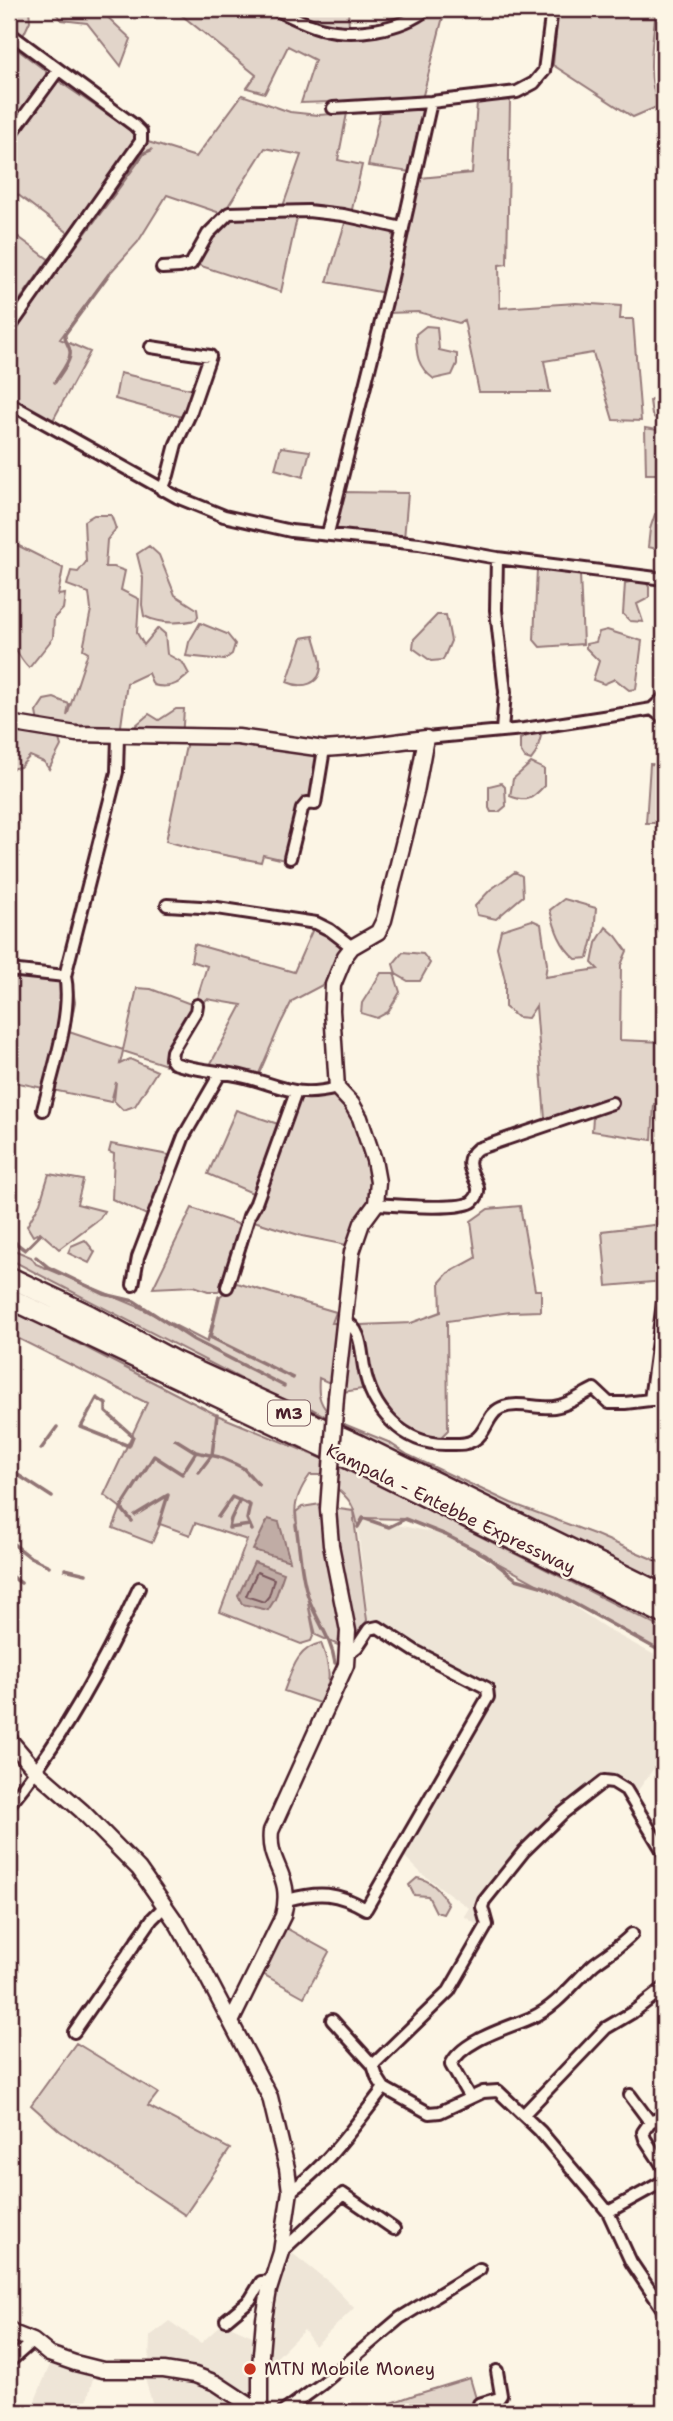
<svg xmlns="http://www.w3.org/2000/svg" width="673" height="2421" font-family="'Shantell Sans',sans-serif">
<rect width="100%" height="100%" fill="#fcf5e5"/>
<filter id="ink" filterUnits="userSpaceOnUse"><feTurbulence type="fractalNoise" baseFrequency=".0143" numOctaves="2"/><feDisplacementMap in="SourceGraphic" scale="14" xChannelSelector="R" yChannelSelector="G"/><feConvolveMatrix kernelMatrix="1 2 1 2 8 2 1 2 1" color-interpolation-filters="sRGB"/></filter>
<g filter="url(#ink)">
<path fill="#eee5d7" d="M363,1518L446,1535L516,1579L544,1587L612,1632L664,1660V1721L656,1732L664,1740V1754L634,1796L619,1779L603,1774L585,1787L540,1831L478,1907L483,1929L464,1916L469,1908L422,1874L402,1854L490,1696L384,1625L368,1620L358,1529Z
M288,2250L329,2282L354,2308L315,2346L304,2330L263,2371L275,2287Z
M169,2321L201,2343L223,2323L259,2339L257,2394L253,2398L149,2366L150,2336Z
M51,2362L93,2378L84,2412H60L32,2408Z
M166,2377L196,2384L226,2396L239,2409L245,2412H155L145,2379Z"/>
<path fill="#e2d5ca" stroke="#967a7a" stroke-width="2" d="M12,9H29L30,21L23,36L9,22Z
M51,9H99L131,39L121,66L87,23L62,20Z
M174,9H262L322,34L370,36L413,24L432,9H445L422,99L301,103L315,60L288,46L265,93L247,88L256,75Z
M286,9H348L349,26H325Z
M558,9H656C653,42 645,75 659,106L633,117L553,65Z
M664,20V101C653,75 661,47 664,20Z
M10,44L46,71V78L9,127Z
M57,80L139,136L70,234L9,188V147Z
M242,95L290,112L318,115L347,113L338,160L362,165L351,214L282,209L301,155L265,148L223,214L167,195L138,242L109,274L60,339L90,352L52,422L9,399V335L148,142L196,157Z
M510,100L507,264L499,265L500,308L576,303L621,306L620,319H633L641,421L613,420L593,353L544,361L550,392H479L464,320L459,323L418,312L387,313L420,178L472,173L477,102Z
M424,109L410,172L368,166L380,112Z
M298,213L281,292L195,264L214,230L229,217Z
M346,220L392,232L396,244L385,293L327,282Z
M9,230L51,261L21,303L9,295Z
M426,326L437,327L439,350L457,354V364L452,375L434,379C417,367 416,354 416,334Z
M120,373L194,390L186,418L115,399Z
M659,393H664V421H658L652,415L650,401Z
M645,428L664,431V474H646Z
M281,447L310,451L303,477L275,469Z
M340,492L408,493L404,539L331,530Z
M664,512V546L657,549L648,547L650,529L655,514Z
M94,515H111L116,529L107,540L105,567H114L125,571L121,590L139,599L137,633L144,645L158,628L165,634L167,654L183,663L189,674C178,685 168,689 153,685L148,673L127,683L120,733L39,728L36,712L44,700L54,698L69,704L67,716L88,652L83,649L91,610L89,593L67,585L71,571L78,572L86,562L84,521Z
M9,541L63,568L58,595L65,594L63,609L54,618L53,638L29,668C20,660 18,650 9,642Z
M149,546L159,555L175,595L197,609L198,616L196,620C177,624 160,624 144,616L142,605L143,578L137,554Z
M537,568L580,574L583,644L540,647L534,640Z
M644,579L649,587V598L637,604L643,622L630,621L623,614L625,583Z
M437,615H446L451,641L443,660L431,661L413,648L414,639Z
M200,623L227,634L235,644L232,654L224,660L186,656L189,642Z
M607,630L642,641L636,689L629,690L615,679L604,684L593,680L599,661L586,648V644L596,642L599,632Z
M314,636C316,644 321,656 321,665C321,685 302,689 287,682L302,638Z
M176,709H184L182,739L166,745L162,734L133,735L136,725L149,714L159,720Z
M9,728L59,739L61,746L49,769L44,762L30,756L20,767L9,769Z
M536,732L541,736L536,753L531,760L525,758L520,750V739Z
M187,741L255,743L321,754L313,801H300L291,850L285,860L263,855L261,862L198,850L166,841Z
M531,763L544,769V786C532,799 527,803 510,796L513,779Z
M650,764L664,765V823H646Z
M501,783L505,787L506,806L499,812H491L489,808V786Z
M515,872L522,876L523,896L496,919L477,915L475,906L490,890Z
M564,899L596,908L594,935L588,958L576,959C560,946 555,929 550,910Z
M532,920L541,924L547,964L545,977L598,969L592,963L596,943L606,927L616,936L627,951L621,965L620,1040L664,1042V1104H654L652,1140L592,1131L594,1104L545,1119L536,1006L528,1018L517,1017L505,1007V980L497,947L501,930Z
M315,924L345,945L328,982L292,1001L280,1025L258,1076L209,1067L242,1005L207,999L204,1002L197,998L207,966L191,961L194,944L294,972Z
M403,952L423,954L430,963L420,981H408L396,974L393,964Z
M70,970L75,1002L69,1032L123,1050L137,988L151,989L196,1006L170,1048L166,1065L123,1051L120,1064L130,1059L157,1071L135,1106L123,1110L114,1101L116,1082L111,1102L9,1081V973Z
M381,973H394L400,992L388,1012L377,1018L361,1013L362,1003Z
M336,1092L358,1124L370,1164L373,1196L366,1209L357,1217L347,1245L302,1236L254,1221L262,1197L208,1174L236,1110L287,1127L297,1096L317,1097Z
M111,1144L174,1156L151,1217L112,1199L114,1154L109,1152Z
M49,1174L83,1180L77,1204L104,1211L100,1218L59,1249L40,1232L33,1236L27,1226L40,1203Z
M658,1190L664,1191V1281L607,1286L602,1231L662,1224Z
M520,1206L535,1290H541V1311L510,1312L447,1321L448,1430L438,1440C428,1436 411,1433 402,1426C369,1399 370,1362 361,1325L411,1323L441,1312L440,1282L448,1273L476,1258L471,1221L488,1209Z
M192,1208L252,1229L237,1277L218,1291H208L194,1286L153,1288Z
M85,1240L95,1252L89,1263L68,1253L71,1246Z
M9,1248L31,1257L36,1264L139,1307L207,1342L219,1297L237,1283L336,1312L332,1323H338L332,1384L319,1378C318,1392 318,1401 328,1412L327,1423L9,1259Z
M9,1308L217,1415L326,1460L324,1475H310C299,1490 292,1508 297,1524L296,1512L302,1507L321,1504L340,1627L338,1645L316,1635L308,1603L314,1634L311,1641L301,1644L220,1612L247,1540L195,1523L190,1535L160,1524L152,1543L113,1528L121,1508L104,1495L147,1403L9,1334Z
M350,1329L356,1341L362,1389L343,1392Z
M339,1422L388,1442L408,1455L511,1503L594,1534L664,1564V1582L580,1549L338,1427Z
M337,1464L664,1629V1653L446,1535L405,1519L364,1518L358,1527C354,1505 351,1500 334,1486Z
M332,1508L353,1511L367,1620L360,1635H355L335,1540Z
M321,1643C330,1666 332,1682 322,1704L284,1691C292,1670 297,1648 321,1643Z
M417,1878C432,1880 442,1893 448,1905L443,1914L436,1912L428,1896L414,1895L409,1885Z
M284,1927L329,1952L304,1997L261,1973Z
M76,2043L158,2093L148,2106L230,2149L185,2215L60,2131L31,2105Z
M470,2378L477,2402L475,2412L369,2411L414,2395Z"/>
<path fill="#c0aca5" stroke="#917474" stroke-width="2" d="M268,1519L279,1522L290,1561L253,1550Z
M254,1562L284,1573L275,1599L268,1610L242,1604L238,1596Z"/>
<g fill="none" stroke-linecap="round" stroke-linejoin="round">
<path stroke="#79575c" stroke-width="2" d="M257,1572L274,1579L269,1596L264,1602L246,1596Z"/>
<path stroke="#917474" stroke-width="3.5" d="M68,234L106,182
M51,279L144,153L151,150
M10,315L50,259
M55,382C60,374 72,360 70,351C69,344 64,342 65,334L109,274
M9,1238L25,1250L40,1235
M36,1257L48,1267L104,1294L134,1301L194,1340L284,1386
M219,1297L210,1337L293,1378
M97,1398L106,1404V1412L133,1436L129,1446L81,1427Z
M305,1402L307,1407L325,1417
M175,1439L196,1452L219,1457L235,1464L243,1468L259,1485
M41,1449L57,1427
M199,1472L212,1455L217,1415
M18,1475L52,1497
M240,1500L231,1519L229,1528L250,1525
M135,1515L168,1495L159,1524
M218,1517L232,1497L250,1505L247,1519L252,1530
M132,1521L121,1508L154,1456L182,1474L196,1452
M296,1525C300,1550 301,1578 310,1602C319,1624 331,1638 335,1663
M358,1527L363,1518L389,1527L405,1519L446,1535L485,1555L516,1579L544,1587L664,1653
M12,1543L30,1557L49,1566
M65,1569L86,1574
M9,1575L21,1583"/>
<g stroke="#4a1f2b" stroke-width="16">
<path id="minor" d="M274,9C289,15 305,24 320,28C353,37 401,30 427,9
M9,33L134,125L141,132V141L9,329
M333,108L431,102L517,92L534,83L544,71L552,9
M9,137L58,70
M162,268L180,267L191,264L208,234L229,213L308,211L343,215L402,228
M151,347L210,356L190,414L176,444L168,475L162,490
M9,403L177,497L224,516L291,531L419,544L497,558L664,579
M328,533L391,282L431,102
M497,558L496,610L505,692L502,731
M652,709L664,718
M426,738L524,729L629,713L652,709L664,698
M290,858L302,809L307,803L315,804L324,749
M167,905L217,908L316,923L330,930L352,947
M9,970L65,976L117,772L118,736
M197,1005L196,1011L172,1051L171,1059L174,1063C197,1071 221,1071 245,1077C282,1086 296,1099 337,1088
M43,1110C52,1073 73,1012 65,976
M376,1204C392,1205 463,1211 473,1201C491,1184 454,1168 477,1149L612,1103
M133,1285L138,1257L184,1136L221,1072
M227,1287L249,1216L256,1203L296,1092
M344,1321C362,1328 361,1351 364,1367C371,1409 403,1445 447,1444C457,1444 466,1445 474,1440C487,1433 487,1414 501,1408C518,1401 537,1409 554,1407C569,1405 581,1395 594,1389L609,1403H625L650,1400L664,1295
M650,1400H664
M9,1805C62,1741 104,1663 139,1588
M287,1900C319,1891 337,1892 366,1909L488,1697L487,1688L415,1651L378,1627L369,1629L357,1647L348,1654
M332,2020L373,2065L377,2077L384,2088L429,2113L440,2112L483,2092L498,2091L540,2131L595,2196L608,2212L631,2262L664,2311
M74,2032L152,1919L165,1906
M373,2065L449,1991L487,1925L482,1907L484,1901L524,1851L563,1813L604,1781L613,1782L626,1790L664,1853
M630,2095L650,2122L664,2116
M470,2098L451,2065C461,2040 511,2027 533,2017C557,2006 575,1981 594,1964C607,1954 621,1946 632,1934
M523,2115L606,2028L633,2012L664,1988
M650,2122L643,2132L645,2139L664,2168
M290,2191C324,2170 359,2120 384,2088
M608,2212L664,2181
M281,2252L343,2194L394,2229
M226,2320L250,2300L261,2282L271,2281
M9,2362L33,2341
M283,2412L322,2384L400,2318L480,2269
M478,2412L479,2404L499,2398L501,2395L497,2371"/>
</g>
<g stroke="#4a1f2b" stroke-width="19">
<path id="tertiary" d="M9,723L76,734L238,737L324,749L364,746L426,738L416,792L384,920L378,932L352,947L345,956L333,985L332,1010L337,1088L352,1104L360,1118L374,1160L378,1182L376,1204L362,1223L352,1252L336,1397
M9,1739L36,1771L82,1811L139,1869L178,1925L204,1971L270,2097L287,2168L290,2191L281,2252L269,2290L264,2319L260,2366V2412
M231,2022L283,1916C294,1874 267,1866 271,1831L346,1665L348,1631L331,1545L328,1509
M9,2329L13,2333L33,2341L49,2354L75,2363L103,2370H164L195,2375L216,2383L260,2412"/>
</g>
<g stroke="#4a1f2b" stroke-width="24">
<path id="motorway" d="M9,1277L89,1315L176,1362L359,1445L664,1595
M9,1298L339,1454L664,1614"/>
</g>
<use href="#minor" stroke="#fcf5e5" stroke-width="10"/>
<use href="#tertiary" stroke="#fcf5e5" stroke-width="14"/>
<use href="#motorway" stroke="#fcf5e5" stroke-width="19"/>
<g stroke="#4a1f2b" stroke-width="19" stroke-linecap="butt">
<path id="tertiary-bridge" d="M328,1509L336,1397"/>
</g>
<use href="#tertiary-bridge" stroke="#fcf5e5" stroke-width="14"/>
</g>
</g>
<circle fill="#c8321e" stroke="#fcf5e5" stroke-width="2.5" cx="250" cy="2369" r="7"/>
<g text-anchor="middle" stroke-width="5" stroke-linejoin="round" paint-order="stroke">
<rect fill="#fcf5e5" stroke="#7f5f63" stroke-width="2" x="268" y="1400.5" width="42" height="25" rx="5"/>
<g font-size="16" font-weight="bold" fill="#4a1f2b">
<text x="289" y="1419">M3</text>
</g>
<g font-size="18" fill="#4a1f2b" stroke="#fcf5e5">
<text transform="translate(451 1509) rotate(26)" y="6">Kampala - Entebbe Expressway</text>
</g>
<g font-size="18" fill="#4a1f2b" stroke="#fcf5e5" text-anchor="start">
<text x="264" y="2375">MTN Mobile Money</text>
</g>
</g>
<rect width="673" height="2421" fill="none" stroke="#fcf5e5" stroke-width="35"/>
<rect x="18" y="18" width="638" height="2386" fill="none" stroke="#4a1f2b" stroke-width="2.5" filter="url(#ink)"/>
</svg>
